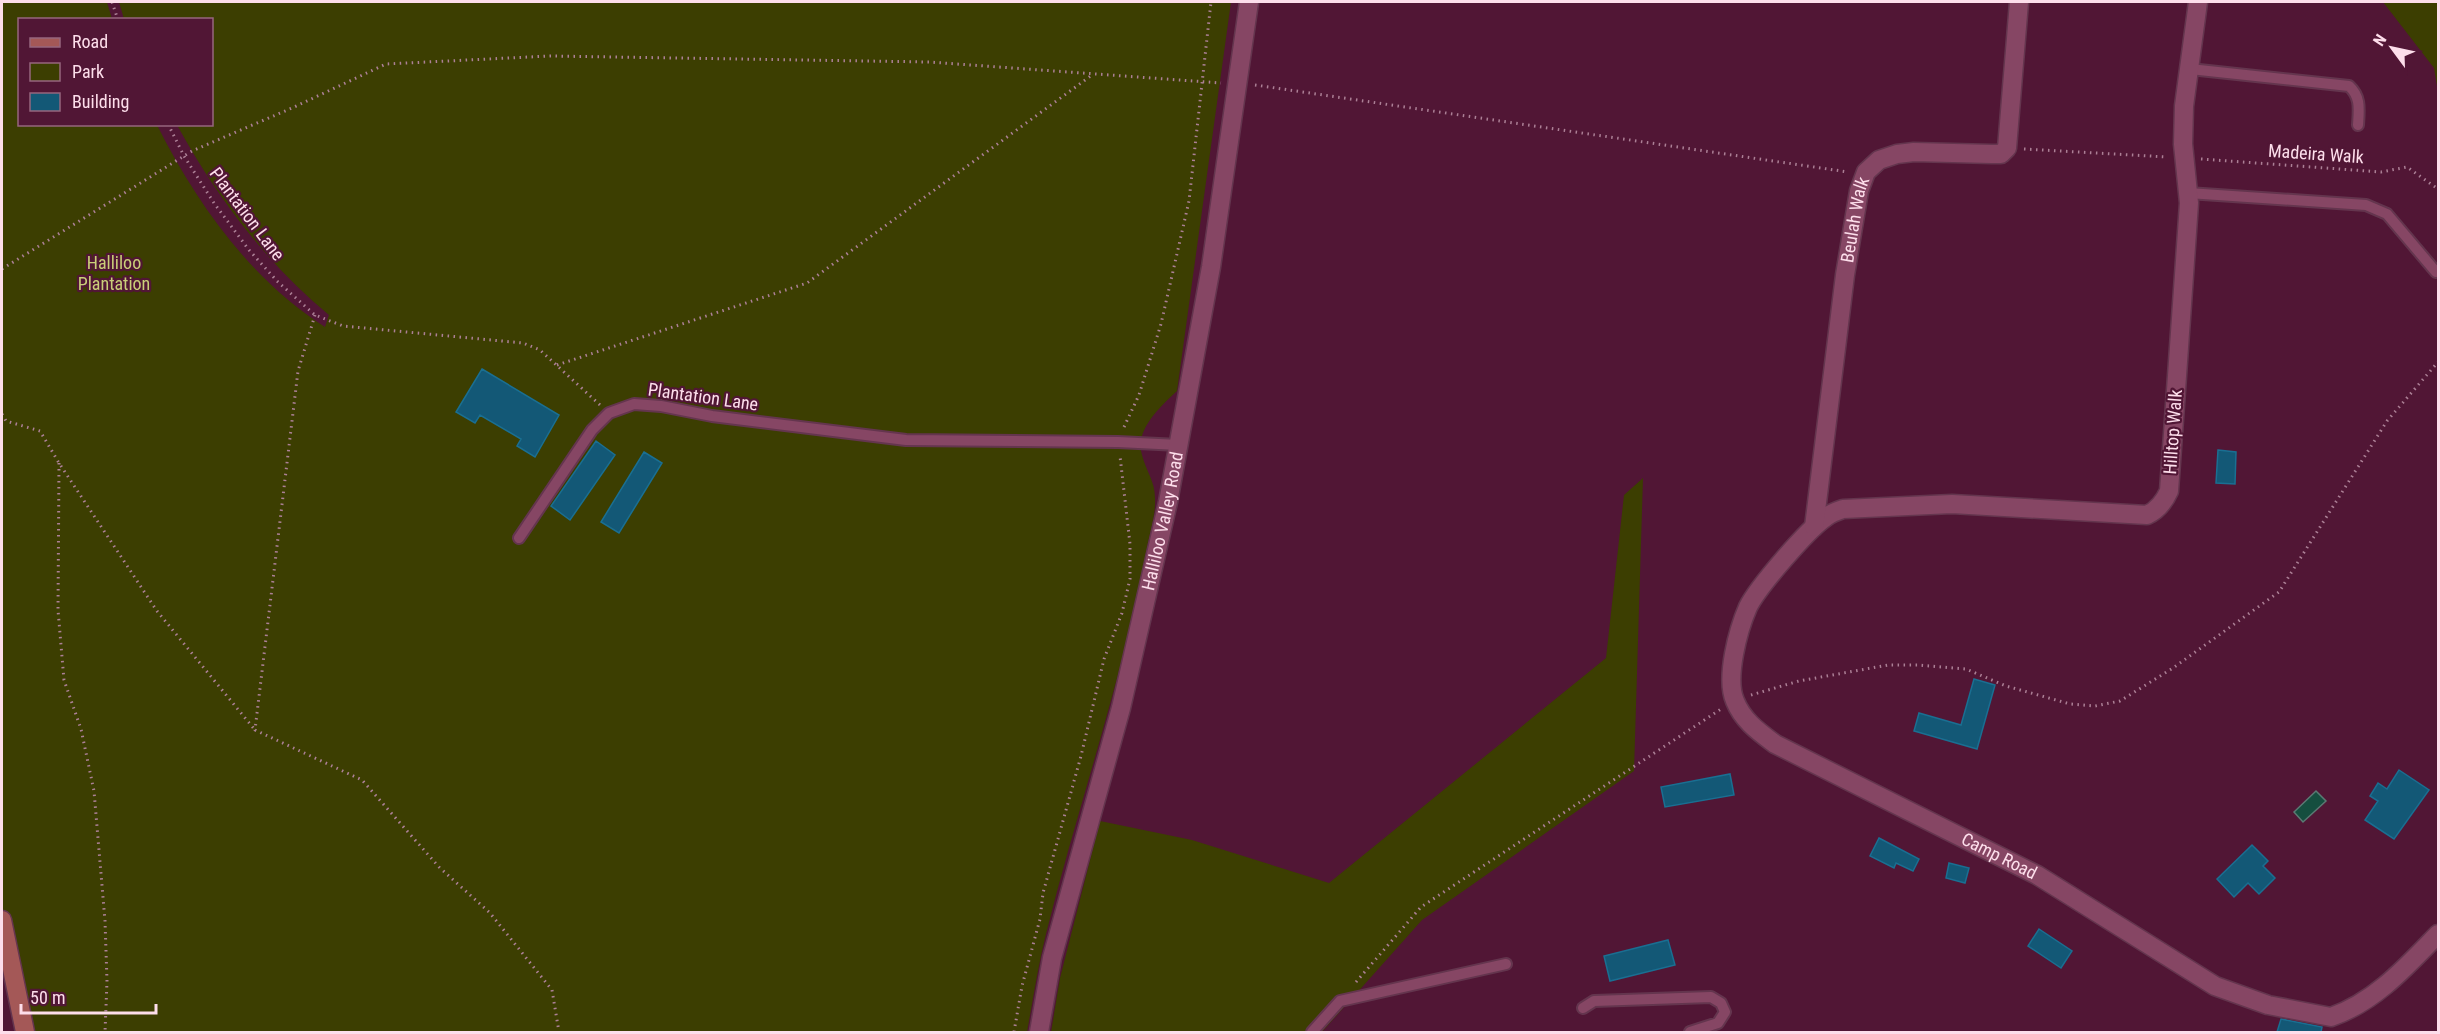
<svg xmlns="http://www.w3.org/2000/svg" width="2440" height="1034" font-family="'Roboto Condensed',sans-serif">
<rect width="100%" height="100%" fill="#511635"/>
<path fill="#3c3e01" d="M2,2H107L112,19L20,20V124L157,125C197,204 250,279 325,327L329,315C266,263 216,196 177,125L212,124V20L124,19L119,2H1231L1177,391C1161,406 1134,430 1142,455C1146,471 1155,481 1155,498C1156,514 1150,532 1147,547C1123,679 1078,805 1046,934C1038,966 1033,1000 1027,1032H25L2,920Z
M2383,2H2438V92L2434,68Z
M1643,478L1634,771L1422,920L1322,1032H1051L1060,978L1100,821L1192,840L1329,883L1606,658L1624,495Z"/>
<path fill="#154e3f" stroke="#5b7973" stroke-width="1.5" d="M2316,791L2326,801L2303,822L2294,812Z"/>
<path fill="#135876" stroke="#1a6f92" stroke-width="1.5" d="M482,369L559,415L535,457L517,446L521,439L480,415L475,423L456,412Z
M596,441L615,455L570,520L551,506Z
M2218,450L2236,452L2235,484L2216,483Z
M644,452L662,463L619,533L601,522Z
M1974,679L1995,685L1977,749L1914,731L1919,713L1961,725Z
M2399,770L2429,790L2394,839L2365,820L2378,801L2370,796L2378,783L2387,789Z
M1730,774L1734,795L1665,807L1661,787Z
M1879,838L1919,859L1913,871L1896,863L1894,868L1870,856Z
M2252,845L2268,861L2263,866L2275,878L2259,894L2248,883L2234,897L2217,879Z
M1949,863L1969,868L1965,883L1946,878Z
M2039,929L2072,951L2061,968L2028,946Z
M1668,940L1675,965L1610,981L1604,956Z
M2281,1019L2322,1027L2321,1032H2277Z"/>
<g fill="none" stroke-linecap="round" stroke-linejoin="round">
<g stroke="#64354e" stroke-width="14">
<path id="lane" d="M2190,69L2349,86C2361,97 2359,109 2358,125
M2188,193L2366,205L2387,214L2436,272
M519,538L592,430L609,413L634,404L661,406L712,416L906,440L1118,442L1179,445
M1583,1008L1594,1001L1711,997L1721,1003L1725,1012L1718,1023L1690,1032
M1312,1032L1340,1001L1506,964"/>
</g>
<g stroke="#64354e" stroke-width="21">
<g id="street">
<path id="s1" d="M2198,2L2184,106L2183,144L2189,203L2169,491C2164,502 2158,510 2147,515L1952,504L1843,509C1837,511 1831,513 1826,517C1807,530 1758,587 1748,607C1738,630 1725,678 1735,701C1743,721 1759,732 1775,744L2037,875L2215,986L2268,1005L2331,1017C2375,1002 2407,966 2438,934"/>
<path id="s2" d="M1814,527L1845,275L1859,191L1866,172L1879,160L1897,154L1914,152L1992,154H2001L2007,148L2019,2"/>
<path id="s3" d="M1039,1032L1052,958L1121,708L1168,502L1211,267L1249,2"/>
</g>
</g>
<g stroke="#64354e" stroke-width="21">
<path id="secondary" d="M2,920L25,1032"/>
</g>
<path stroke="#ac8096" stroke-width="3" stroke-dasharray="1.5 4.5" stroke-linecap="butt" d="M112,2L118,20
M1255,85L1848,172
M168,124L184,156L214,203L249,250L277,281L315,315L343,326L523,343L540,350L600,405
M2024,149L2167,157
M2201,159L2381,172L2407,167L2438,189
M2,269L192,151L292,108L386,64L550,56L929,62L1221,83
M315,315L298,371L255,730L362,780L439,867L490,913L552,990L559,1032
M557,365L807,283L1092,75
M2,414L6,421L40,431L59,463L157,611L255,730
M1124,427L1139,395L1161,324L1189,201L1211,2
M59,463L58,610L64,680L81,729L94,791L105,921L107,981L105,1032
M1751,695L1799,681L1888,665H1918L1966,669L2006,686L2070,704L2095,706L2120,701L2173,668L2279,592L2387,421L2438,362
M1356,982L1421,907L1721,709
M1014,1032L1022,986L1040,919L1043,893L1081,756L1104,659L1122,613L1130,579V544L1120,456"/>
<use href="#lane" stroke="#864664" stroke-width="10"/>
<use href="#street" stroke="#864664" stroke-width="18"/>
<use href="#secondary" stroke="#a45857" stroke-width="18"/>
</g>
<g text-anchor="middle" stroke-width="4.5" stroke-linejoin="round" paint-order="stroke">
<g font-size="18" fill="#fddeeb" stroke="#511635">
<text transform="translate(2316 154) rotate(4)" y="6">Madeira Walk</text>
<text transform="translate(247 214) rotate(53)" y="6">Plantation Lane</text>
<text dy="6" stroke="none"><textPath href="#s2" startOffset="310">Beulah Walk</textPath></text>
<text transform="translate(703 397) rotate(8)" y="6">Plantation Lane</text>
<text transform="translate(2173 432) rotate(-86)" y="6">Hilltop Walk</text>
<text dy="6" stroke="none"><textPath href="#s3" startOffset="526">Halliloo Valley Road</textPath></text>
<text dy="6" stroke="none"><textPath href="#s1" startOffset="1374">Camp Road</textPath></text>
</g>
<g font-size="18" fill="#cacf79" stroke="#511635">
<text x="114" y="269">Halliloo<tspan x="114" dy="21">Plantation</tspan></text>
</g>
</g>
<rect width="2440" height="1034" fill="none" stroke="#fddeeb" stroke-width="6"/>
<rect x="18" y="18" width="195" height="108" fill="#511635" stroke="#96667e" stroke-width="1.5"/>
<rect x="30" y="38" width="30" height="9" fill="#a45857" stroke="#96667e" stroke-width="1.5"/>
<text x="72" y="48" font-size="18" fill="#fddeeb">Road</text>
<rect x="30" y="63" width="30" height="18" fill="#3c3e01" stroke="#96667e" stroke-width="1.5"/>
<text x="72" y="78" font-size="18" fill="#fddeeb">Park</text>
<rect x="30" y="93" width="30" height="18" fill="#135876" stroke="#96667e" stroke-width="1.5"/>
<text x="72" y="108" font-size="18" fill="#fddeeb">Building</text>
<g transform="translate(2392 48) rotate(303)" stroke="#511635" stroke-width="4.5" paint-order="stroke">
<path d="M0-4.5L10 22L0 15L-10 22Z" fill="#fddeeb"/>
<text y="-9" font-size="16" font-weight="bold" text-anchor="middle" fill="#fddeeb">N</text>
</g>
<path d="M21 1004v9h135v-9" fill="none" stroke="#fddeeb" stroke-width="3"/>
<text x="30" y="1004" font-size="18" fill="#fddeeb" stroke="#511635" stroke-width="4.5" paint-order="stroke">50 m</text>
</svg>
